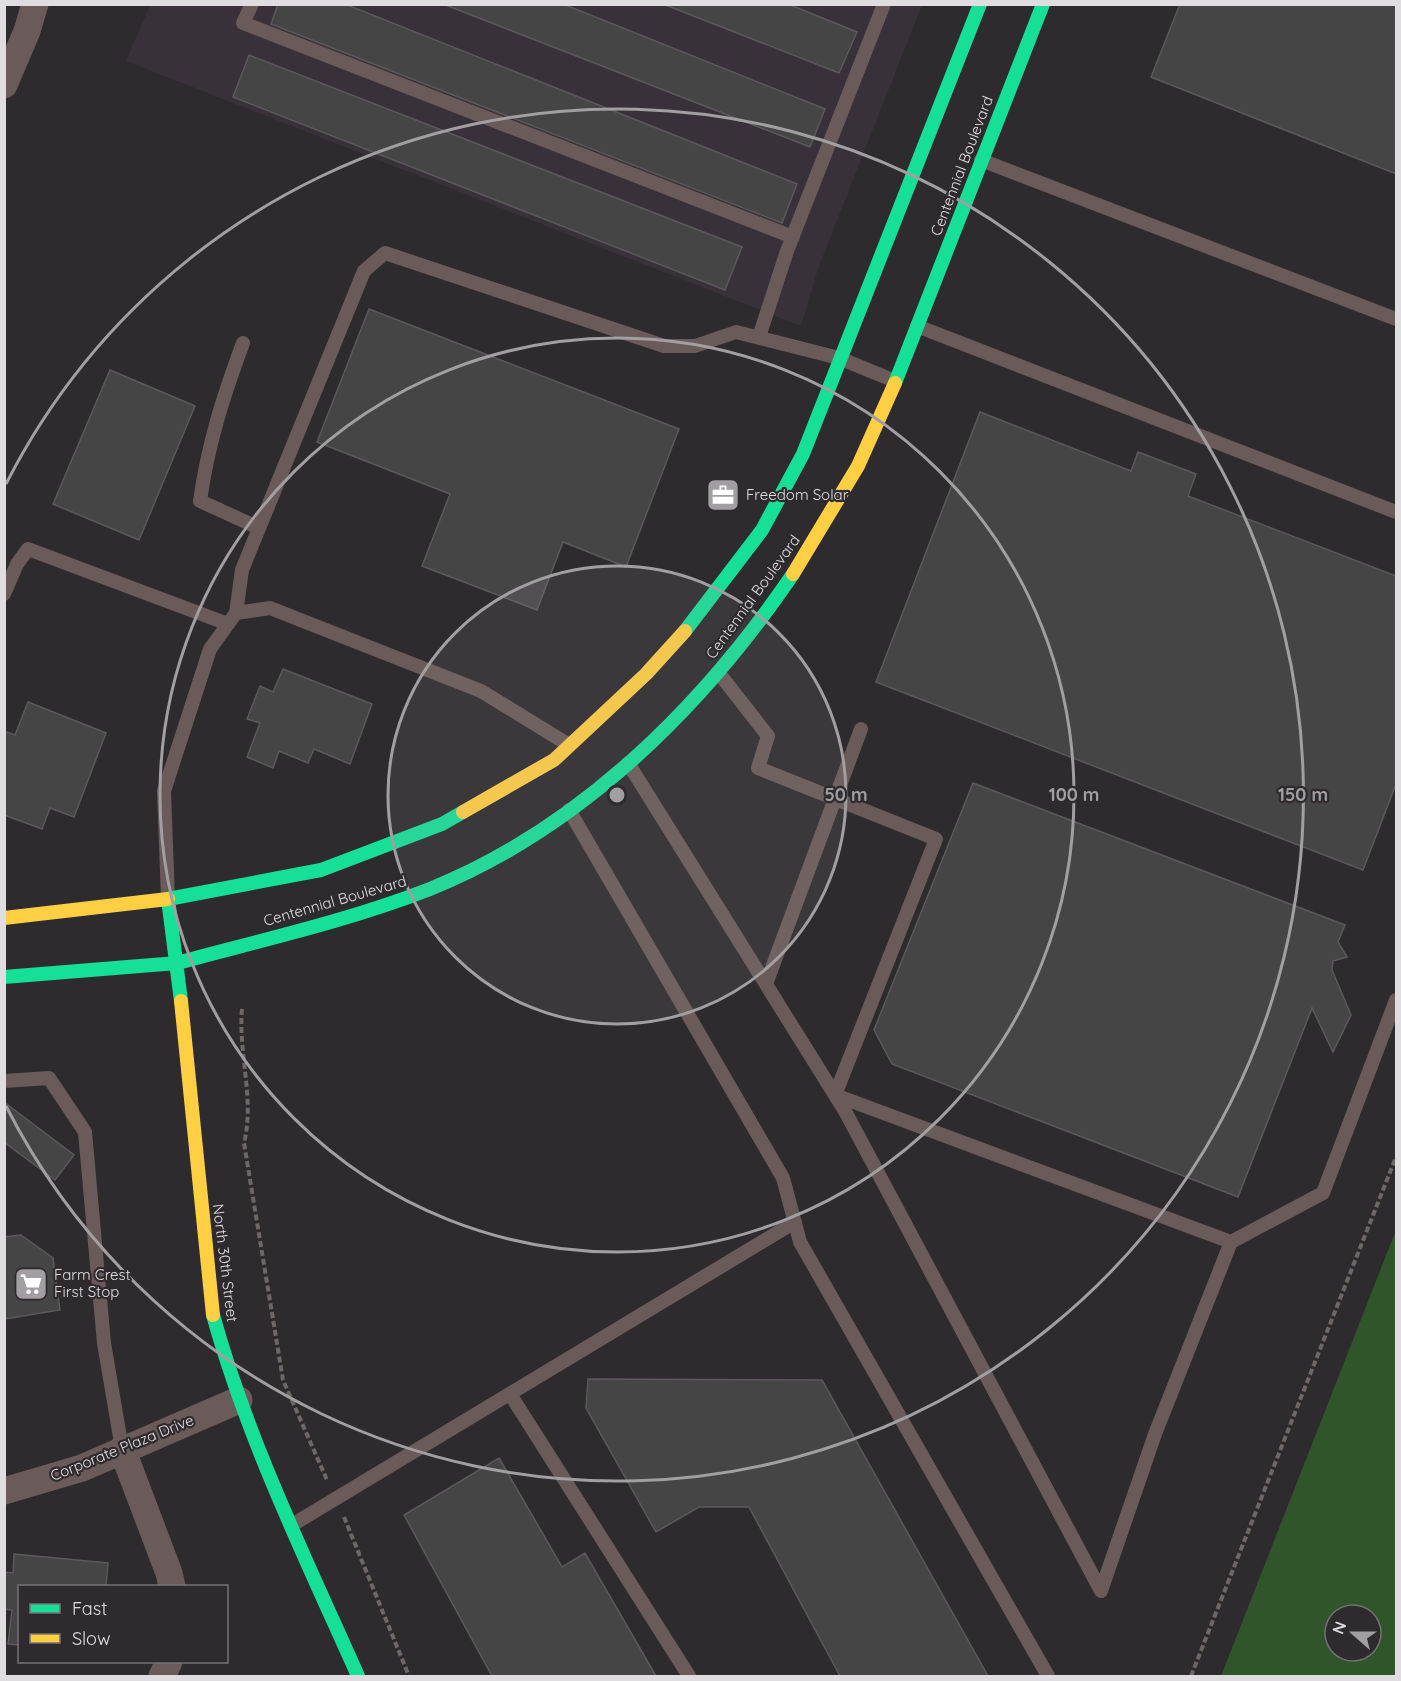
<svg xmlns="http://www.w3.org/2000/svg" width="1401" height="1681" font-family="Quicksand,sans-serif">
<rect width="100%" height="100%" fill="#2d2b2d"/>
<path fill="#383139" d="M150,5H922L819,266L801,326L126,61Z"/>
<path fill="#30552a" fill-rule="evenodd" d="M1396,1230V1676H1221ZM1335,1615H1371V1651H1335Z"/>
<path fill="#464546" stroke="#5b595b" stroke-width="1.5" d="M278,4H345L797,184L782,223L271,24Z
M443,4H563L825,109L810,147Z
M663,4H788L857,32L839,73Z
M1180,4H1396V174L1151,77Z
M249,55L742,247L725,290L233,97Z
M369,309L679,429L626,567L563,542L537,610L422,566L450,494L317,442Z
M110,370L195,406L139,540L53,504Z
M980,412L1131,471L1138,452L1196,474L1188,496L1396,576V784L1363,870L876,682Z
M283,669L372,704L350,764L314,749L308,763L279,751L273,768L247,757L260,723L247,719L260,686L273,692Z
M28,702L106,733L74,817L50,808L42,829L4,815V731L15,735Z
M973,783L1345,925L1338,942L1347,957L1333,961L1332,970L1351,1015L1333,1052L1312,1008L1238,1197L892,1064L874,1030Z
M4,1102L74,1155L55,1180L4,1142Z
M21,1235L53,1258L60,1310L4,1319V1237Z
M588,1379L822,1380L988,1676H840L749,1507H699L656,1532L586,1408Z
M499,1458L562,1567L585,1553L656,1676H492L404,1515Z
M14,1554L108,1563L106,1586H20V1645L8,1644L12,1610L4,1609V1572L13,1573Z"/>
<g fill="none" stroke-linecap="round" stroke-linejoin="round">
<path stroke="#706666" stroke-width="4" stroke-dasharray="6 3" stroke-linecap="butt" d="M242,1009C238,1054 255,1099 244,1143L283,1380L327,1480
M344,1517L409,1676
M1191,1676L1396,1157"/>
<path stroke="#6a5a59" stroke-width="14" d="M252,4L243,23L793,237
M981,160L1396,319
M917,326L1396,512
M759,337L787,251L884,4
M243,343C223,397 208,444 200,501L259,528
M4,594L17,564L28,549L228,624
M236,613L242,570L364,271L385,253L664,346H695L736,332L839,358L895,381
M628,763C697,874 766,985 835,1095L845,1111L1101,1591L1155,1434L1231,1242L835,1095L936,839L758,768L768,736L718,672
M569,810L783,1178L800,1242L1048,1676
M168,899L164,791L210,649L236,613L270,608L481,691L569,745
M766,984L861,729
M4,1081L49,1078L85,1132L104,1343L122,1449
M1231,1242L1323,1193L1396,1000
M510,1394L689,1676
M292,1525L795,1222"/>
<path stroke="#6a5a59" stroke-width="27" d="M4,85L27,31L35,4
M122,1449L169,1573L172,1586
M4,1491L82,1468L239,1400
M162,1676L169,1662"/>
<path stroke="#16e098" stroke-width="14" d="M895,383L1043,4
M685,631L762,530L803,454L980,4
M177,963C262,940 348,921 430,889C581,828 703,706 793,574
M4,977L177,963
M181,1001L168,899L321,870L442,824L463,812
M213,1315C248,1441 305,1557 358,1676"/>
<path stroke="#ffcf43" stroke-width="14" d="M793,574L858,466L895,383
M463,812L554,760L646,674L685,631
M4,918L168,899
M181,1001L213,1315"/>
</g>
<circle cx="617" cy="795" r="229" fill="#a19fa1" fill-opacity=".12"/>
<g fill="none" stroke="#a19fa1" stroke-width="3">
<circle cx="617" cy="795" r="229"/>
<circle cx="617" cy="795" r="457"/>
<path d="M6 484A686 686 0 1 1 6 1106"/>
</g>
<defs>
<g id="office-square" transform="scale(1.725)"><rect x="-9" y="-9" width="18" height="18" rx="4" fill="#a19fa1" stroke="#2e2a2e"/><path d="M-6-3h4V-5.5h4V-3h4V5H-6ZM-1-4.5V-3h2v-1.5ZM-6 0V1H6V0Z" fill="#fff"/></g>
<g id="supermarket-square" transform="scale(1.725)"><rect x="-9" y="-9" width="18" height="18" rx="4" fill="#a19fa1" stroke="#2e2a2e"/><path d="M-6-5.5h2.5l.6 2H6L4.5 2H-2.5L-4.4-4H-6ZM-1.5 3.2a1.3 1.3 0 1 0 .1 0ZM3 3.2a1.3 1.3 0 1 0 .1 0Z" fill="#fff"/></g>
</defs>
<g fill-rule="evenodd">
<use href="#office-square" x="723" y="495"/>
<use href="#supermarket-square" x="31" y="1284"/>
</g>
<g text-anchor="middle" stroke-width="4.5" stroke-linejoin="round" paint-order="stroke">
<g font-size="15" fill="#e0dde0" stroke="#2e2a2e">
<text transform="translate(962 166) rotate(-69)" y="5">Centennial Boulevard</text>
<text transform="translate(753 597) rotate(-54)" y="5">Centennial Boulevard</text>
<text transform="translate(335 901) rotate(-16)" y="5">Centennial Boulevard</text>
<text transform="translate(225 1263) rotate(83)" y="5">North 30th Street</text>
<text transform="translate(122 1448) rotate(-22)" y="5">Corporate Plaza Drive</text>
</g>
<g font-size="15" fill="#e0dde0" stroke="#2e2a2e" text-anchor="start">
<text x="746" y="500">Freedom Solar</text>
<text x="54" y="1280">Farm Crest<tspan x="54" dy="17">First Stop</tspan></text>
</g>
</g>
<circle cx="617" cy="795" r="9" fill="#a19fa1" stroke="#2e2a2e" stroke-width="3"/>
<g font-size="18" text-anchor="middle" font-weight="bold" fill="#a19fa1" stroke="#2e2a2e" stroke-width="4.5" stroke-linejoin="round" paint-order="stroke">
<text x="846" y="801">50 m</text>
<text x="1074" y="801">100 m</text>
<text x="1303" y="801">150 m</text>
</g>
<rect width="1401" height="1681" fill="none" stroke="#e0dde0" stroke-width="12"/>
<rect x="18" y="1585" width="210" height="78" fill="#2e2a2e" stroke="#757275" stroke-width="1.5"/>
<rect x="30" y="1604" width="30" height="9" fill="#16e098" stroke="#757275" stroke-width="1.5"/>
<text x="72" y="1615" font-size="18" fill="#e0dde0">Fast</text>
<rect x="30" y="1634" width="30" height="9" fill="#ffcf43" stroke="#757275" stroke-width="1.5"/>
<text x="72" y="1645" font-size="18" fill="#e0dde0">Slow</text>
<g transform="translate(1353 1633) rotate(291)"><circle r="28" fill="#2e2a2e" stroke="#757275" stroke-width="1.5"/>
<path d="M0-4.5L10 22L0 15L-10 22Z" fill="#a19fa1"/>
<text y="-9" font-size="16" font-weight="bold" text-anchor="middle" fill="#e0dde0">N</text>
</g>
</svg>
